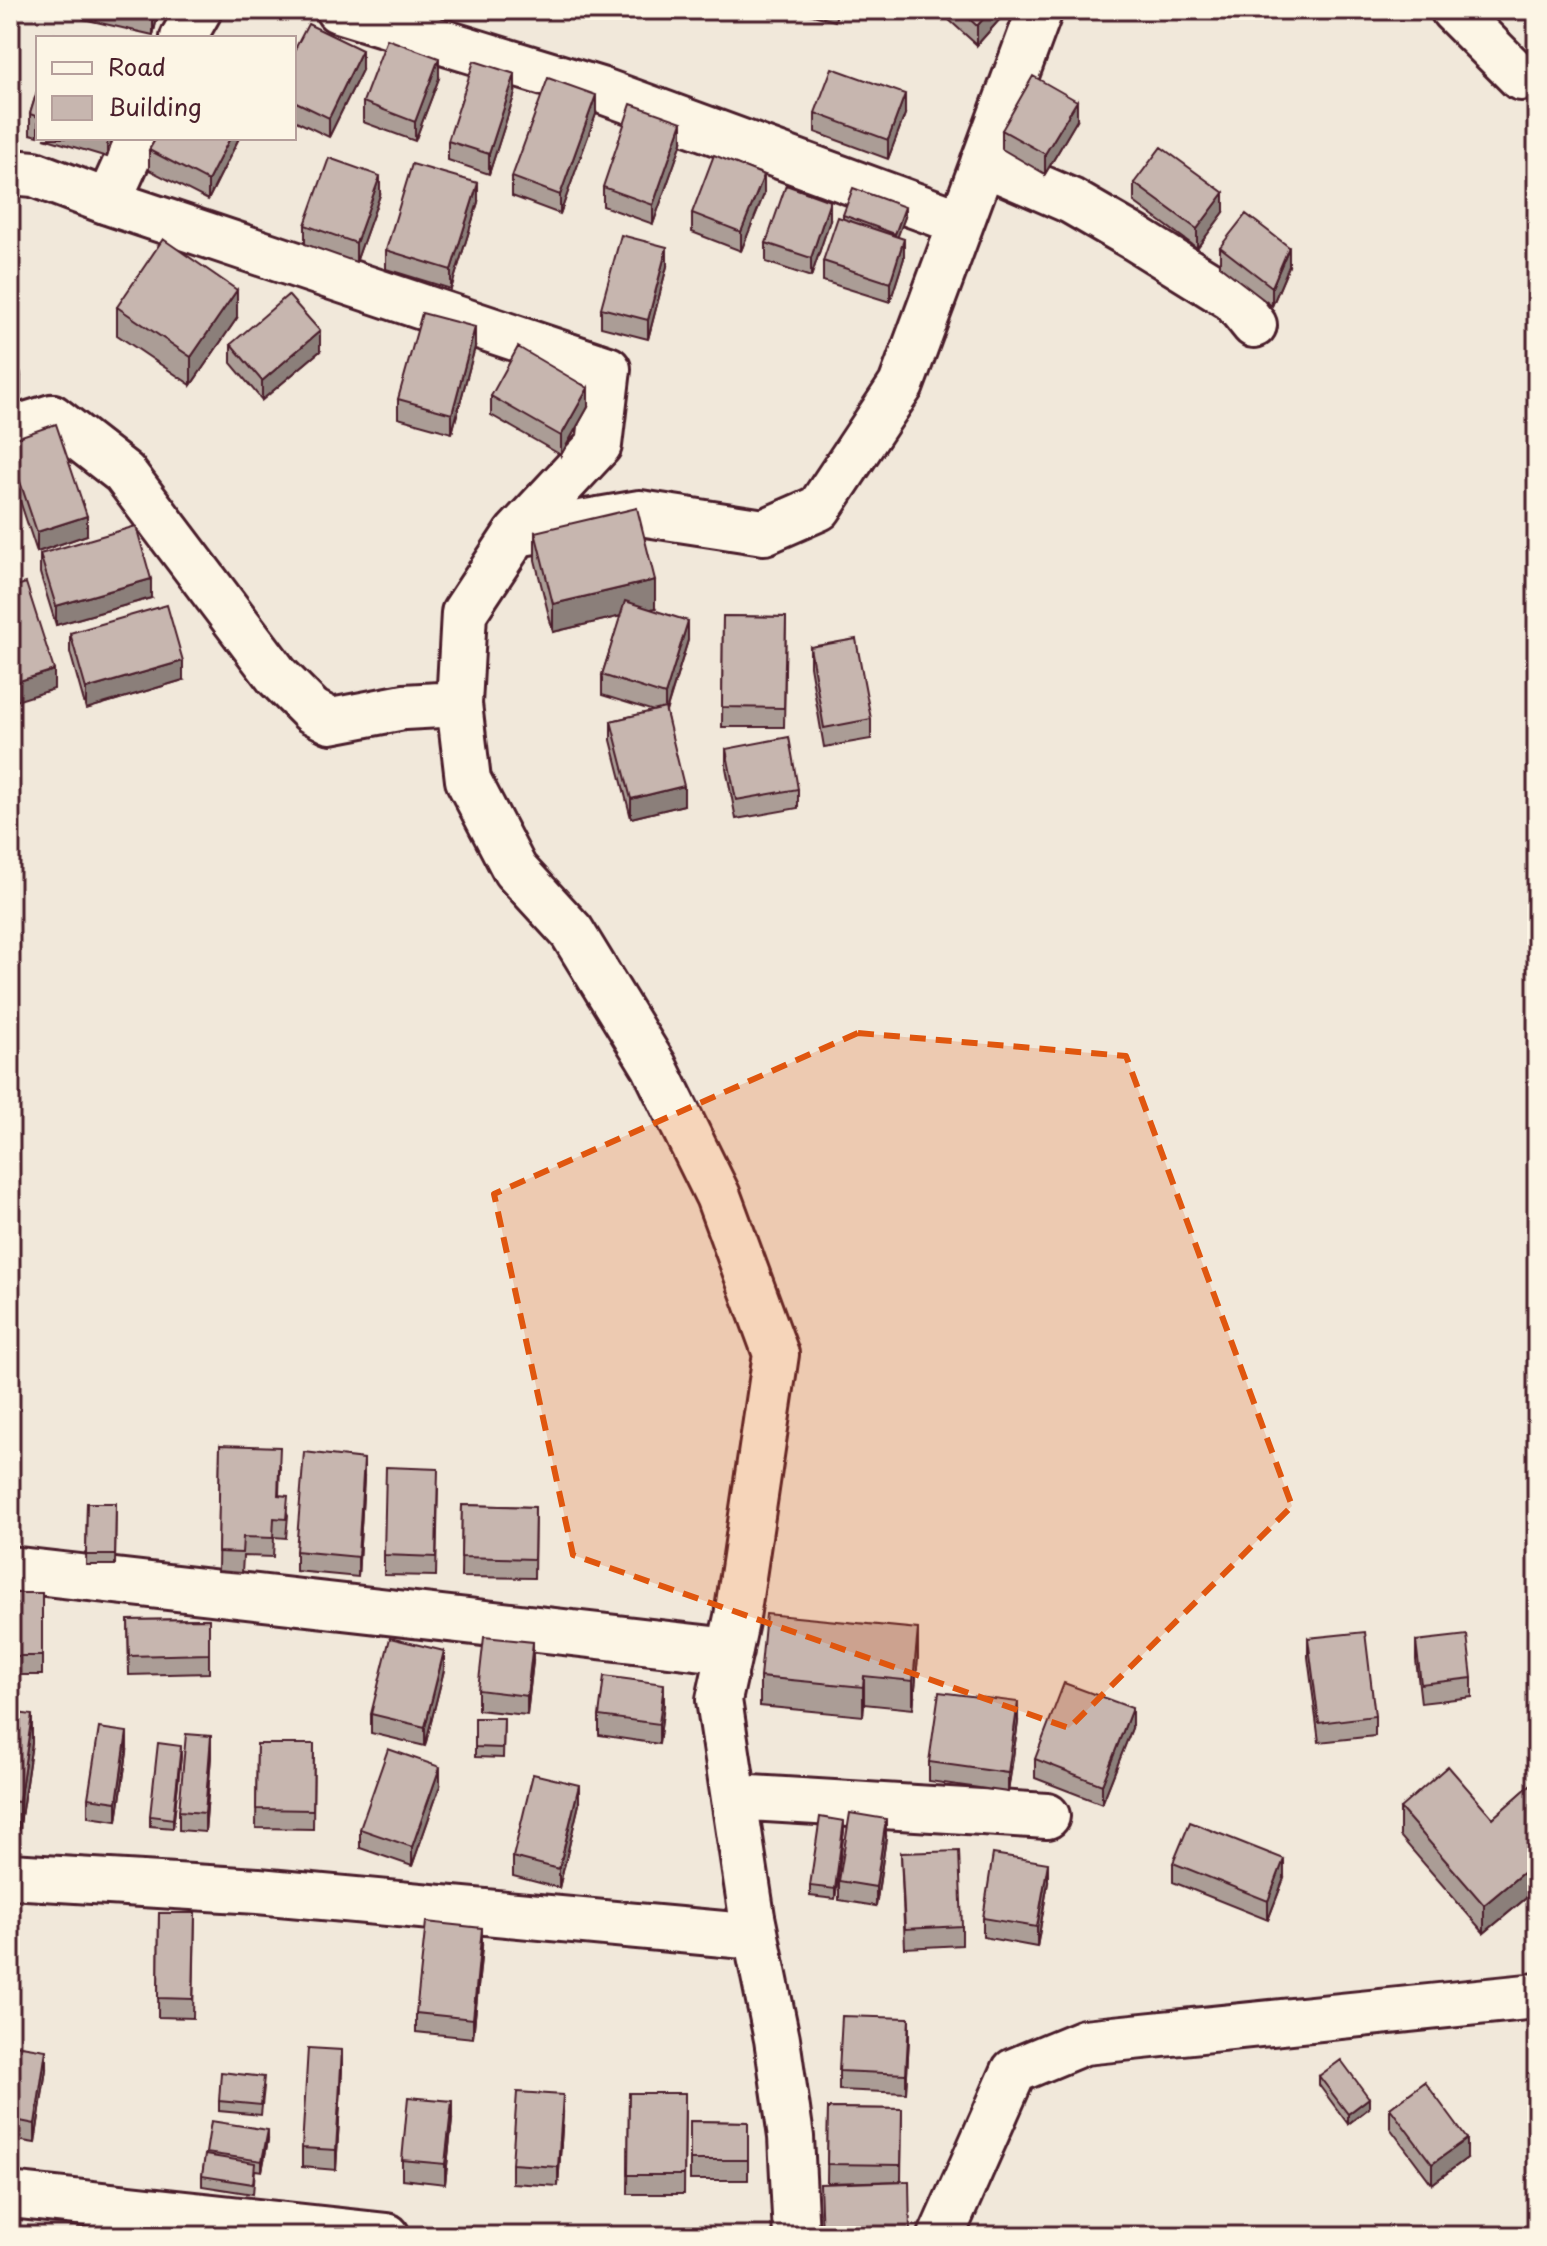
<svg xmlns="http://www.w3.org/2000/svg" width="1547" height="2246" font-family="'Playpen Sans',sans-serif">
<rect width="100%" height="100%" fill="#f1e8da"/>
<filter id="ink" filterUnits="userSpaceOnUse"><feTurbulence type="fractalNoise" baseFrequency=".0125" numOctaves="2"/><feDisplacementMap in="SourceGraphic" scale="16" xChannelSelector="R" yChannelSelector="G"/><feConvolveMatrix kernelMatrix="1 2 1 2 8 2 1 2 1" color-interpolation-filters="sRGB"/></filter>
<g filter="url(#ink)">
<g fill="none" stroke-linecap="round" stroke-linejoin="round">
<g stroke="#4a1f2b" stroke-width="50">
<path id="street" d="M338,10L600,90L960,222
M1453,10L1521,78
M183,38L199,10
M983,163L1071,201L1135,238L1233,299L1254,325
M10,172L34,174L108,202L608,369L599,445L516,534
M108,202L137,138
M10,430L52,417L124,473L277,676L312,711L331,721L404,707L459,704
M10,1569L730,1651
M734,1797L1047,1816
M10,1876L258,1891L756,1937
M10,2195L387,2236
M796,2236L791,2137L777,2039L752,1917L719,1700L737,1617L776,1354L718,1196L654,1066L572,932L515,870L468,780L459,704L464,613L516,534L640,513L764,532L819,508L901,385L1040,10
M941,2236L1014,2071L1084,2042L1537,1996"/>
</g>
<use href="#street" stroke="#fcf5e5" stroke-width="44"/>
</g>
<path fill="#ab9d96" stroke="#4a1f2b" stroke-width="2" d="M83,10H159L153,35L83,19Z
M538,10H563L560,18Z
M794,10H838L835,21Z
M938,10H1008L977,45Z
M294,51L362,70L329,137L294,120Z
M439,78L415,141L363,122V102Z
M38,88V136L30,134V114Z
M515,93L489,174L448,160V141Z
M815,113L905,114L888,159L815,132Z
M596,114L560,214L512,196V177Z
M1077,120L1045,174L1002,149V130Z
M44,138H113L107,157Z
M156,138H239L208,200L149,170V150Z
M682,142L653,224L603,206V187Z
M1134,183L1224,212L1197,248L1134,202Z
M764,194L741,251L692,232V213Z
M380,195L356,262L305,244V225Z
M478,202L451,289L386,269V250Z
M843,215L905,217L897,237L904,258L890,302L823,281V261L843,219Z
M830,220L811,277L766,262V243Z
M1220,247L1289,266L1272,306L1220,266Z
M667,266L648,339L601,327V308Z
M117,307L237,318L191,385L117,335Z
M10,317L21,376V395L10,397Z
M231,344L320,351L262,400L231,363Z
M475,347L452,433L398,418V399Z
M491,396L588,407L561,455L491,415Z
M10,440L87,535L37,552L10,471Z
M535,532L655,608L651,609L688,640L666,712L684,805L631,818L611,740V721L654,711L602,695V675L621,616L553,632L535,560Z
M40,554L151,598L56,625L40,573Z
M723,616L786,617L784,727H722Z
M70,633L183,680L86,709L70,652Z
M810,647L871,719V739L824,747L810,666Z
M726,749L798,789V808L736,819L726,768Z
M220,1445L280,1466L279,1496L288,1515L286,1538L274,1537L273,1557L243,1556L242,1573L218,1571Z
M364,1478L358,1577L296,1571V1551Z
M438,1488L436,1576L384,1575V1555Z
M87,1503H116L115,1565H86Z
M462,1505L535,1507L534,1578L461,1577Z
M10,1593H42V1675H10Z
M209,1619V1673L129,1675L128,1620Z
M1308,1638L1375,1716V1736L1319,1742L1308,1657Z
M1416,1641L1472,1678V1697L1421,1703L1416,1660Z
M918,1657L913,1709L864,1704L863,1716L760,1706V1677Z
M533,1661L527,1715L478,1710V1690Z
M444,1670L425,1746L371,1733V1714Z
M664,1704L659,1744L599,1735V1716Z
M10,1712L32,1743L19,1830L10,1829Z
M475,1718H504L503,1758L475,1757Z
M1018,1722L1008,1792L929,1781V1762Z
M1132,1728L1102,1804L1035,1778V1759Z
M257,1744H314L313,1829L256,1828Z
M127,1752L117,1821L88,1817V1798Z
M181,1756L173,1828L150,1826V1816Z
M211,1756L205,1832L179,1830V1811Z
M1537,1779V1889L1484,1933L1400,1836V1808L1493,1818Z
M440,1786L412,1866L360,1848V1829Z
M579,1804L559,1888L513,1876V1857Z
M844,1830L835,1899L810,1896V1886Z
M886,1838L876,1906L839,1900V1881Z
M901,1853L962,1926V1945L905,1948Z
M1173,1863L1284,1878L1268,1920L1173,1882Z
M1048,1882L1037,1947L983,1937V1918Z
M159,1913H195L193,2018L158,2017Z
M482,1947L473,2038L416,2032V2013Z
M909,2037L906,2093L839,2090V2071Z
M46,2069L35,2143L10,2139V2078Z
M342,2069L336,2170L302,2167V2148Z
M1319,2076L1369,2108L1348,2124L1319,2085Z
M264,2087L261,2115L219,2111V2101Z
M629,2093H685L684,2194H628Z
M828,2108L902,2109L901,2181L827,2183Z
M1390,2108L1467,2158L1432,2184L1390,2128Z
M563,2114L558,2186L512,2183V2164Z
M452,2120L445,2184L402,2179V2160Z
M690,2121L748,2122V2180H690Z
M268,2140L262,2171L255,2170L253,2194L202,2186V2176L206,2153Z"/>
<path fill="#8b7f7a" stroke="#4a1f2b" stroke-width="2" d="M155,10H159L153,35V16Z
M991,10H1008L977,45V26Z
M362,50V70L329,137V118Z
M439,58V78L415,141V122Z
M515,74V93L489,174V154Z
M905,94V114L888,159V140Z
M596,95V114L560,214V195Z
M1077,101V120L1045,174V154Z
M682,122V142L653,224V205Z
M107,138H113L107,157Z
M230,138H239L208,200V181Z
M764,175V194L741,251V232Z
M380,176V195L356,262V243Z
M478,183V202L451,289V270Z
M1224,193V212L1197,248V229Z
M830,201V220L811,277V258Z
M905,207V217L895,244V234Z
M904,239V258L890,302V283Z
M667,247V266L648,339V320Z
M1289,247V266L1272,306V287Z
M237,290V318L191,385V357Z
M475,327V347L452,433V414Z
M320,331V351L262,400V381Z
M588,388V407L561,455V436Z
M87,516V535L37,552V532Z
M151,579V598L56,625V606Z
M655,580V608L553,632V604Z
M688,621V640L665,714V695Z
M183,661V680L86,709V689Z
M54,670V689L10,703V684Z
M684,786V805L631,818V799Z
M364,1459V1478L358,1577V1557Z
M918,1629V1657L913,1709V1681Z
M533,1642V1661L527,1715V1696Z
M444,1651V1670L425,1746V1727Z
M864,1676V1704L863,1716V1687Z
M664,1684V1704L659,1744V1724Z
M1018,1702V1722L1008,1792V1773Z
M1132,1708V1728L1102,1804V1785Z
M32,1715V1743L19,1830V1802Z
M127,1732V1752L117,1821V1802Z
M211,1736V1756L205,1832V1813Z
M181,1746V1756L173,1828V1819Z
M440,1767V1786L412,1866V1847Z
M579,1785V1804L559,1888V1869Z
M886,1819V1838L876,1906V1887Z
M844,1821V1830L835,1899V1889Z
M1284,1859V1878L1268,1920V1901Z
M1537,1861V1889L1484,1933V1905Z
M1048,1863V1882L1037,1947V1927Z
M482,1928V1947L473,2038V2019Z
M909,2018V2037L906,2093V2074Z
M46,2050V2069L35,2143V2124Z
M342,2050V2069L336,2170V2150Z
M563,2095V2114L558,2186V2167Z
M1369,2098V2108L1348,2124V2114Z
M452,2101V2120L445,2184V2164Z
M268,2130V2140L262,2171V2161Z
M1467,2139V2158L1432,2184V2164Z"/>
<path fill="#c7b6af" stroke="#4a1f2b" stroke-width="2" d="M128,10H155L153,16Z
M960,10H991L977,26Z
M308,24L362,50L329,118L294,101V51Z
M55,34L69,38H54Z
M387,39L439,58L415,122L363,102Z
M474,61L515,74L489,154L448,141Z
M832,68L905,94L888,140L815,113Z
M1033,76L1077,101L1045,154L1002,130Z
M548,78L596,95L560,195L512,177Z
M38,88V117L30,114Z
M631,104L682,122L653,205L603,187Z
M156,138H230L208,181L149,150Z
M1161,147L1224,193L1197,229L1134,183Z
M714,155L764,175L741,232L692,213Z
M329,158L380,176L356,243L305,225Z
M412,164L478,183L451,270L386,250Z
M786,185L830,201L811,258L766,243Z
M853,188L905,207L895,234L843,215Z
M1246,214L1289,247L1272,287L1220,247Z
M838,217L904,239L890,283L823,261Z
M621,235L667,247L648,320L601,308Z
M163,239L237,290L191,357L117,307Z
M288,295L320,331L262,381L231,344Z
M422,313L475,327L452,414L398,399Z
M10,317L21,376L10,378Z
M518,347L588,388L561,436L491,396Z
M56,424L87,516L37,532L10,452V440Z
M637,508L655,580L553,604L535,532Z
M136,526L151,579L56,606L40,554Z
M26,583L54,670L10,684V588Z
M625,601L688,621L665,695L602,675Z
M167,605L183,661L86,689L70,633Z
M723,616L786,617L784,708L722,707Z
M856,639L871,719L824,728L810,647Z
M665,708L684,786L631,799L611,721Z
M789,737L798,789L736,800L726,749Z
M220,1445L280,1447L278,1495L288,1496L286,1519L274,1518L273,1538L243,1537L242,1553L218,1552Z
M304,1452L364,1459L358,1557L296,1551Z
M386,1467L438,1469L436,1557L384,1555Z
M87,1503H116L115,1555H86Z
M462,1505L535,1507L534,1559L461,1557Z
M10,1593H42V1656H10Z
M766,1614L918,1629L913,1681L864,1676L863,1687L760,1677Z
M209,1619V1654L129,1656L128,1620Z
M1365,1632L1375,1716L1319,1723L1308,1638Z
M1467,1635L1472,1678L1421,1684L1416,1641Z
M484,1637L533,1642L527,1696L478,1690Z
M390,1638L444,1651L425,1727L371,1714Z
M604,1676L664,1684L659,1724L599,1716Z
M1064,1683L1132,1708L1102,1785L1035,1759Z
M939,1692L1018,1702L1008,1773L929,1762Z
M10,1712L32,1715L19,1802L10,1801Z
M475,1718H504L503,1748L475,1747Z
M99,1728L127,1732L117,1802L88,1798Z
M186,1734L211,1736L205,1813L179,1811Z
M158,1743L181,1746L173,1819L150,1816Z
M257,1744H314L313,1810L256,1809Z
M388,1749L440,1767L412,1847L360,1829Z
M1448,1766L1493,1818L1537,1779V1861L1484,1905L1400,1808Z
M533,1774L579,1785L559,1869L513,1857Z
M850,1813L886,1819L876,1887L839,1881Z
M820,1817L844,1821L835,1889L810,1886Z
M1190,1822L1284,1859L1268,1901L1173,1863Z
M959,1851L962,1926L905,1929L901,1853Z
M993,1854L1048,1863L1037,1927L983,1918Z
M159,1913H195L193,1999L158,1998Z
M426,1922L482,1928L473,2019L416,2013Z
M842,2016L909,2018L906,2074L839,2071Z
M15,2045L46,2050L35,2124L10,2119V2078Z
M308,2048L342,2050L336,2150L302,2148Z
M1341,2060L1369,2098L1348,2114L1319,2076Z
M221,2072L264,2077L261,2105L219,2101Z
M1425,2082L1467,2139L1432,2164L1390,2108Z
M517,2092L563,2095L558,2167L512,2164Z
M629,2093H685L684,2175H628Z
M408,2097L452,2101L445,2164L402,2160Z
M828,2108L902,2109L901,2165L827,2164Z
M211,2121L268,2130L262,2161L206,2153Z
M690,2121L748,2122V2160H690Z
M205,2155L255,2163L253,2184L202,2176Z
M909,2181L910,2236H822L820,2184Z
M239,2229L297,2236H238Z"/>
</g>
<path fill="#e0560e" fill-opacity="0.2" stroke="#e0560e" stroke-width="6" stroke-dasharray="16 10" stroke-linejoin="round" d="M858,1033L1126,1056L1292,1506L1069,1728L573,1555L494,1194Z"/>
<rect width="1547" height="2246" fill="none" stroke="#fcf5e5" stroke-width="40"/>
<rect x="20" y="20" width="1507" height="2206" fill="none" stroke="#4a1f2b" stroke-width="3" filter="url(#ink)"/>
<rect x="36" y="36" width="260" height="104" fill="#fcf5e5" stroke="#b59f9b" stroke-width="2"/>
<rect x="52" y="62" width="40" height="12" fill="#fcf5e5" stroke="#b59f9b" stroke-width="2"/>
<text x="108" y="76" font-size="24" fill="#4a1f2b">Road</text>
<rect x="52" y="96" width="40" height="24" fill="#c7b6af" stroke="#b59f9b" stroke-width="2"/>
<text x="108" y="116" font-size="24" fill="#4a1f2b">Building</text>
</svg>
